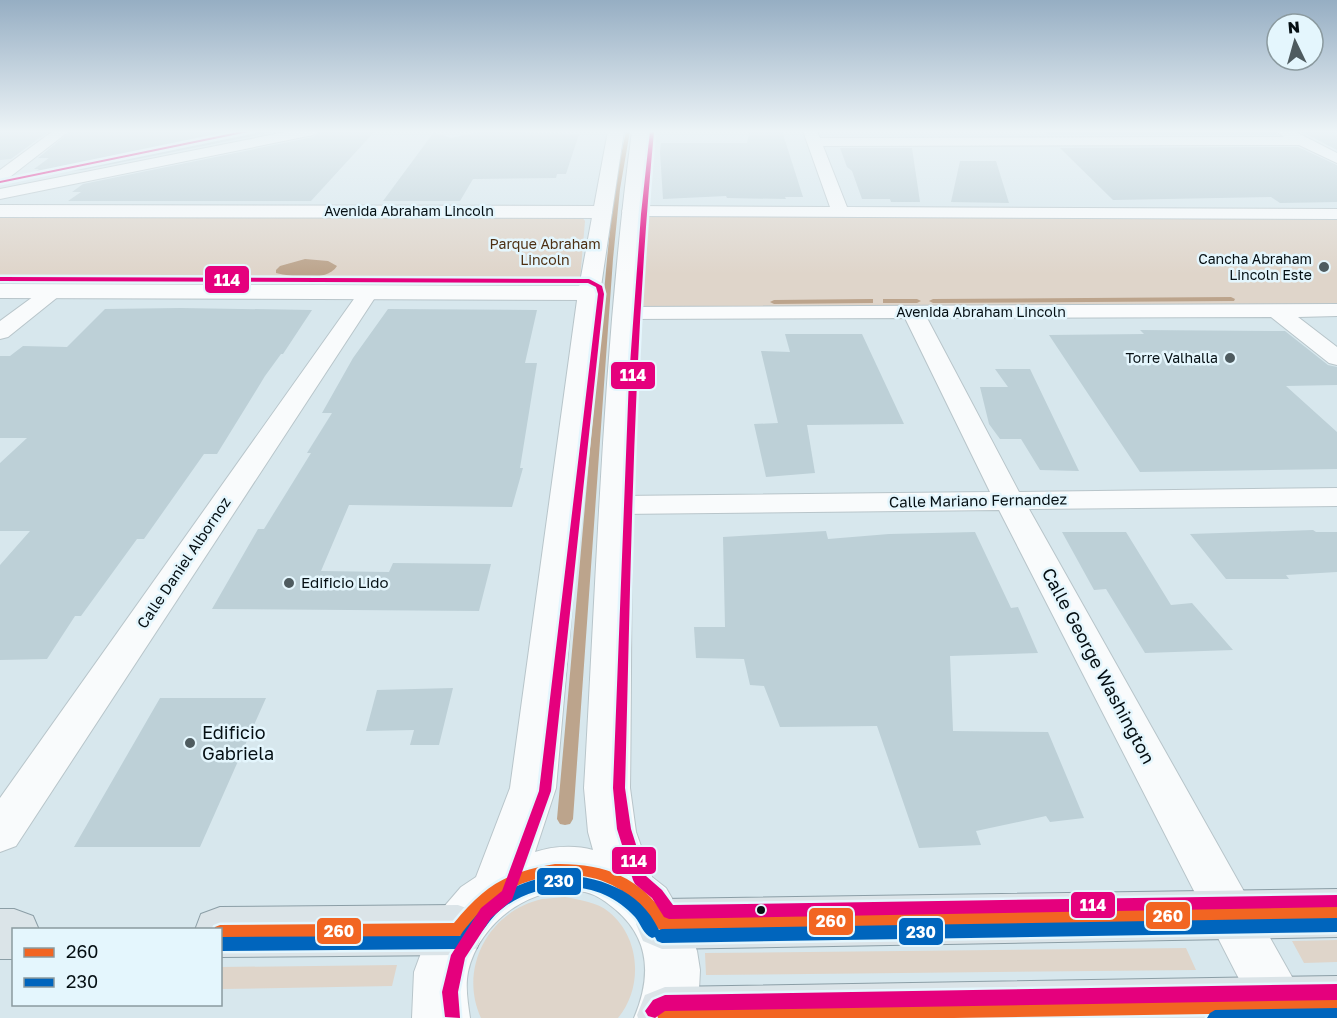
<svg xmlns="http://www.w3.org/2000/svg" width="1337" height="1018" font-family="'Golos Text',sans-serif">
<rect width="100%" height="100%" fill="#d7e7ed"/>
<path fill="#dfd5ca" d="M0,214L582,217L585,221L580,280L567,288L0,287Z
M651,215L1337,217V304L647,308L639,303V219Z
M565,897C580,900 597,902 609,912C641,938 643,988 618,1018H481C458,968 489,911 542,899C550,898 558,898 565,897Z
M1337,940V962L1304,963L1292,941Z
M1186,948L1196,970L706,975L705,953Z
M397,965L392,986L221,989V967Z"/>
<path fill="#bca48c" d="M305,259L328,261L337,266C327,282 293,277 276,273V270L280,266Z"/>
<g fill="none" stroke-linecap="round" stroke-linejoin="round">
<path fill="#bca48c" fill-rule="evenodd" d="M626,131H630L620,189L613,259L573,819L570,824L565,825L560,824L557,819L607,259L614,189Z
M1231,297L1235,299L1234,301L933,303L929,301L933,299Z
M870,299H873V303L774,304L770,302L774,300Z
M883,299H917L921,301L917,303H883Z"/>
</g>
<path fill="#bdd0d7" d="M0,131H49L11,159L0,160Z
M71,131H278L83,170L35,172L39,169H34L49,158H38Z
M322,131H375L311,201H68L81,192H72L83,184L313,137Z
M483,131L579,134L566,174H557L556,178L473,179L460,201H383L434,132L451,138Z
M750,131H782L803,197H785L786,199L727,198L726,196L663,199L660,152L661,143H747Z
M1044,131H1274L1277,135H1048Z
M1300,131H1337V150Z
M1298,147L1337,165V202L1280,203L1271,197L1113,200L1060,148Z
M840,148H912L920,202H891L890,199H862L852,171L847,167Z
M960,161H996L1009,203L951,202Z
M180,308L312,310L283,354H281L265,376L217,454H204L144,539H137L81,616H75L47,659L0,660V565L30,531H0V463L27,438H0V356H10L23,346L67,347L105,309Z
M388,309L537,310L525,363H537L520,468H523L512,507L349,505L321,571L389,572L393,563L491,564L479,611L212,609L258,529H264L311,453H307L332,413H322L353,358Z
M1140,330L1285,331L1328,365L1337,367V385L1286,386L1337,432V469L1140,472L1049,335L1144,334Z
M785,334H862L904,424L807,425L815,473L766,477L754,424L778,423L761,351L790,352Z
M995,369H1030L1079,471L1040,470L1021,439H1000L989,424L980,387H1008Z
M1313,530L1316,532H1337V572L1286,575L1289,579H1226L1190,534Z
M826,531L828,539L889,534L975,532L1011,608L1018,607L1038,653L950,656L953,731L1048,732L1084,818L1050,822L1046,816L976,831L981,845L919,848L877,726L780,727L764,686L750,685L744,659L696,658L694,627H725L723,537Z
M1062,532H1126L1171,605L1192,603L1233,650L1145,653L1106,589L1094,590Z
M453,688L439,745H410L414,730L366,731L377,690Z
M160,698H266L200,847H74Z"/>
<g fill="none" stroke-linecap="round" stroke-linejoin="round">
<g stroke="#b8c5ca" stroke-width="2">
<path id="minor" d="M53,131H69L6,180L0,182V170Z
M291,131H320L313,135L0,199V189Z
M803,131H817L820,138L1284,137L1276,131H1294L1337,153V163L1299,145L823,146L847,207L1337,209V219L631,216L625,215L622,211L625,207L631,206L830,207Z
M52,286L59,288L62,292L59,296L8,337L0,339V321L45,288Z
M368,287L375,289L378,293L16,846L0,852V798L361,289Z
M1337,304V316L1298,317L1337,347V365L1329,363L1271,317L927,318L1019,492L1337,488V506L1029,509L1305,1000L1313,1018H1259L999,510L619,514L608,511L604,505L608,499L619,496L990,492L905,318L624,319L616,318L613,313L616,308L624,307Z"/>
</g>
<g stroke="#b8c5ca" stroke-width="2">
<path id="tertiary" d="M0,205L603,206L610,208L612,212L610,216L603,218L0,217Z
M0,284L589,286L597,288L600,293L597,298L589,300L0,298Z"/>
</g>
<g stroke="#b8c5ca" stroke-width="2">
<path id="secondary" d="M608,131H624L600,293L556,788L535,852C553,846 575,845 593,850L588,832L584,788C597,569 603,349 632,131H648C628,349 633,569 630,788L636,832L652,877L666,888L687,924L697,951L700,970L699,990L692,1018H634C651,978 651,940 616,910C606,902 598,895 585,892C533,882 479,922 468,972C465,987 468,1003 470,1018H412L414,972L428,934L436,916L461,887L476,877L510,788L578,293Z"/>
</g>
<g stroke="#8b9ea6" stroke-width="2">
<path id="primary" d="M1337,889V937L662,949L643,941L636,924L643,907L662,899Z
M458,905L477,912L484,930L477,948L458,955L220,957V930H195L201,914L220,907Z
M0,909H14L33,916L39,930H14V959H0Z
M1337,976V1018H638L637,1015L645,995L665,987Z"/>
</g>
<use href="#minor" fill="#f9fbfc" fill-rule="evenodd"/>
<use href="#tertiary" fill="#f9fbfc" fill-rule="evenodd"/>
<use href="#secondary" fill="#f9fbfc" fill-rule="evenodd"/>
<use href="#primary" fill="#dbe4e8" fill-rule="evenodd"/>
<g stroke="#e4f6fd" stroke-width="5">
<path id="bus-1" d="M555,864C602,863 640,876 666,917L1337,906V920L662,931C653,927 651,917 644,910C635,900 624,891 612,885C574,866 520,875 490,904C480,913 469,932 458,937L220,939V930H214L215,927L220,925L454,923C485,885 507,872 555,864Z
M1337,996V1012L954,1018H658L657,1015L660,1010L665,1007Z"/>
</g>
<g stroke="#e4f6fd" stroke-width="5">
<path id="bus-2" d="M555,875C597,875 640,889 659,930L662,929L1337,918V932L662,943L657,941L655,937L652,938C643,934 641,924 635,917C627,908 616,900 605,895C570,879 523,888 496,914C487,923 479,939 467,944L465,943L463,947L458,949L220,951V937L460,936C464,929 470,923 475,917C496,892 523,881 555,875Z
M1337,1008V1018H1207L1210,1013L1215,1010Z"/>
</g>
<g stroke="#e4f6fd" stroke-width="5">
<path id="bus-3" d="M243,131H253L0,183V181Z
M650,131L654,132C633,351 631,569 625,788L631,829L646,876L662,890L673,905L1337,895V907L669,919L664,917L652,898L635,884L633,880L617,829L613,788L629,378L641,214Z
M0,277L589,279L602,286L604,294L551,791L512,900L491,918L465,958L458,992L460,1018L445,1017L442,992L451,955L481,908L502,891L539,791L598,294L596,287L588,283L0,281Z
M1337,984V1000L665,1011L655,1018L648,1016L645,1011L653,1000L665,995Z"/>
</g>
<use href="#bus-1" fill="#f26522" fill-rule="evenodd"/>
<use href="#bus-2" fill="#0065bd" fill-rule="evenodd"/>
<use href="#bus-3" fill="#e5007d" fill-rule="evenodd"/>
</g>
<linearGradient id="sky" x2="0" y2="1"><stop stop-color="#96aec3"/><stop offset="0.48" stop-color="#edf4f7"/><stop offset="1" stop-color="#edf4f7" stop-opacity="0"/></linearGradient>
<rect width="1337" height="274" fill="url(#sky)"/>
<g fill="#4e5b5f" stroke="#e4f6fd" stroke-width="2">
<circle cx="1324" cy="267" r="6"/>
<circle cx="1230" cy="358" r="6"/>
<circle cx="289" cy="583" r="6"/>
<circle cx="190" cy="743" r="6"/>
</g>
<circle fill="#050f13" stroke="#e4f6fd" stroke-width="2" cx="761" cy="910" r="5"/>
<g text-anchor="middle" stroke-width="5" stroke-linejoin="round" paint-order="stroke">
<g font-size="14" fill="#050f13" stroke="#e4f6fd">
<text x="409" y="216">Avenida Abraham Lincoln</text>
<text x="981" y="317">Avenida Abraham Lincoln</text>
</g>
<g font-size="14" fill="#4d2f12" stroke="#e4f6fd">
<text x="545" y="249">Parque Abraham<tspan x="545" dy="16">Lincoln</tspan></text>
</g>
<g font-size="14" fill="#050f13" stroke="#e4f6fd" text-anchor="end">
<text x="1312" y="264">Cancha Abraham<tspan x="1312" dy="16">Lincoln Este</tspan></text>
<text x="1218" y="363">Torre Valhalla</text>
</g>
<g font-size="15" fill="#050f13" stroke="#e4f6fd">
<text transform="translate(978 501) rotate(-1)" y="5">Calle Mariano Fernandez</text>
<text transform="translate(184 563) rotate(-56)" y="5">Calle Daniel Albornoz</text>
</g>
<g font-size="15" fill="#050f13" stroke="#e4f6fd" text-anchor="start">
<text x="301" y="588">Edificio Lido</text>
</g>
<g font-size="18" fill="#050f13" stroke="#e4f6fd">
<text transform="translate(1098 666) rotate(62)" y="6">Calle George Washington</text>
</g>
<g font-size="18" fill="#050f13" stroke="#e4f6fd" text-anchor="start">
<text x="202" y="739">Edificio<tspan x="202" dy="21">Gabriela</tspan></text>
</g>
</g>
<g stroke="#e4f6fd" stroke-width="2">
<rect x="204" y="265" width="46" height="29" rx="6" fill="#e5007d"/>
<rect x="610" y="361" width="46" height="29" rx="6" fill="#e5007d"/>
<rect x="611" y="846" width="46" height="29" rx="6" fill="#e5007d"/>
<rect x="536" y="867" width="46" height="29" rx="6" fill="#0065bd"/>
<rect x="1070" y="891" width="46" height="28" rx="6" fill="#e5007d"/>
<rect x="1145" y="901" width="46" height="29" rx="6" fill="#f26522"/>
<rect x="808" y="907" width="46" height="29" rx="6" fill="#f26522"/>
<rect x="316" y="917" width="46" height="28" rx="6" fill="#f26522"/>
<rect x="898" y="917" width="46" height="29" rx="6" fill="#0065bd"/>
</g>
<g font-size="16" text-anchor="middle" font-weight="bold" fill="#fff">
<text x="227" y="286">114</text>
<text x="633" y="381">114</text>
<text x="634" y="867">114</text>
<text x="559" y="887">230</text>
<text x="1093" y="911">114</text>
<text x="1168" y="922">260</text>
<text x="831" y="927">260</text>
<text x="339" y="937">260</text>
<text x="921" y="938">230</text>
</g>
<rect x="12" y="928" width="210" height="78" fill="#e4f6fd" stroke="#8b9a9f" stroke-width="1.5"/>
<rect x="24" y="948" width="30" height="9" fill="#f26522" stroke="#8b9a9f" stroke-width="1.5"/>
<text x="66" y="958" font-size="18" fill="#050f13">260</text>
<rect x="24" y="978" width="30" height="9" fill="#0065bd" stroke="#8b9a9f" stroke-width="1.5"/>
<text x="66" y="988" font-size="18" fill="#050f13">230</text>
<g transform="translate(1295 42) rotate(355)"><circle r="28" fill="#e4f6fd" stroke="#8b9a9f" stroke-width="1.5"/>
<path d="M0-4.5L10 22L0 15L-10 22Z" fill="#4e5b5f"/>
<text y="-9" font-size="16" font-weight="bold" text-anchor="middle" fill="#050f13">N</text>
</g>
</svg>
